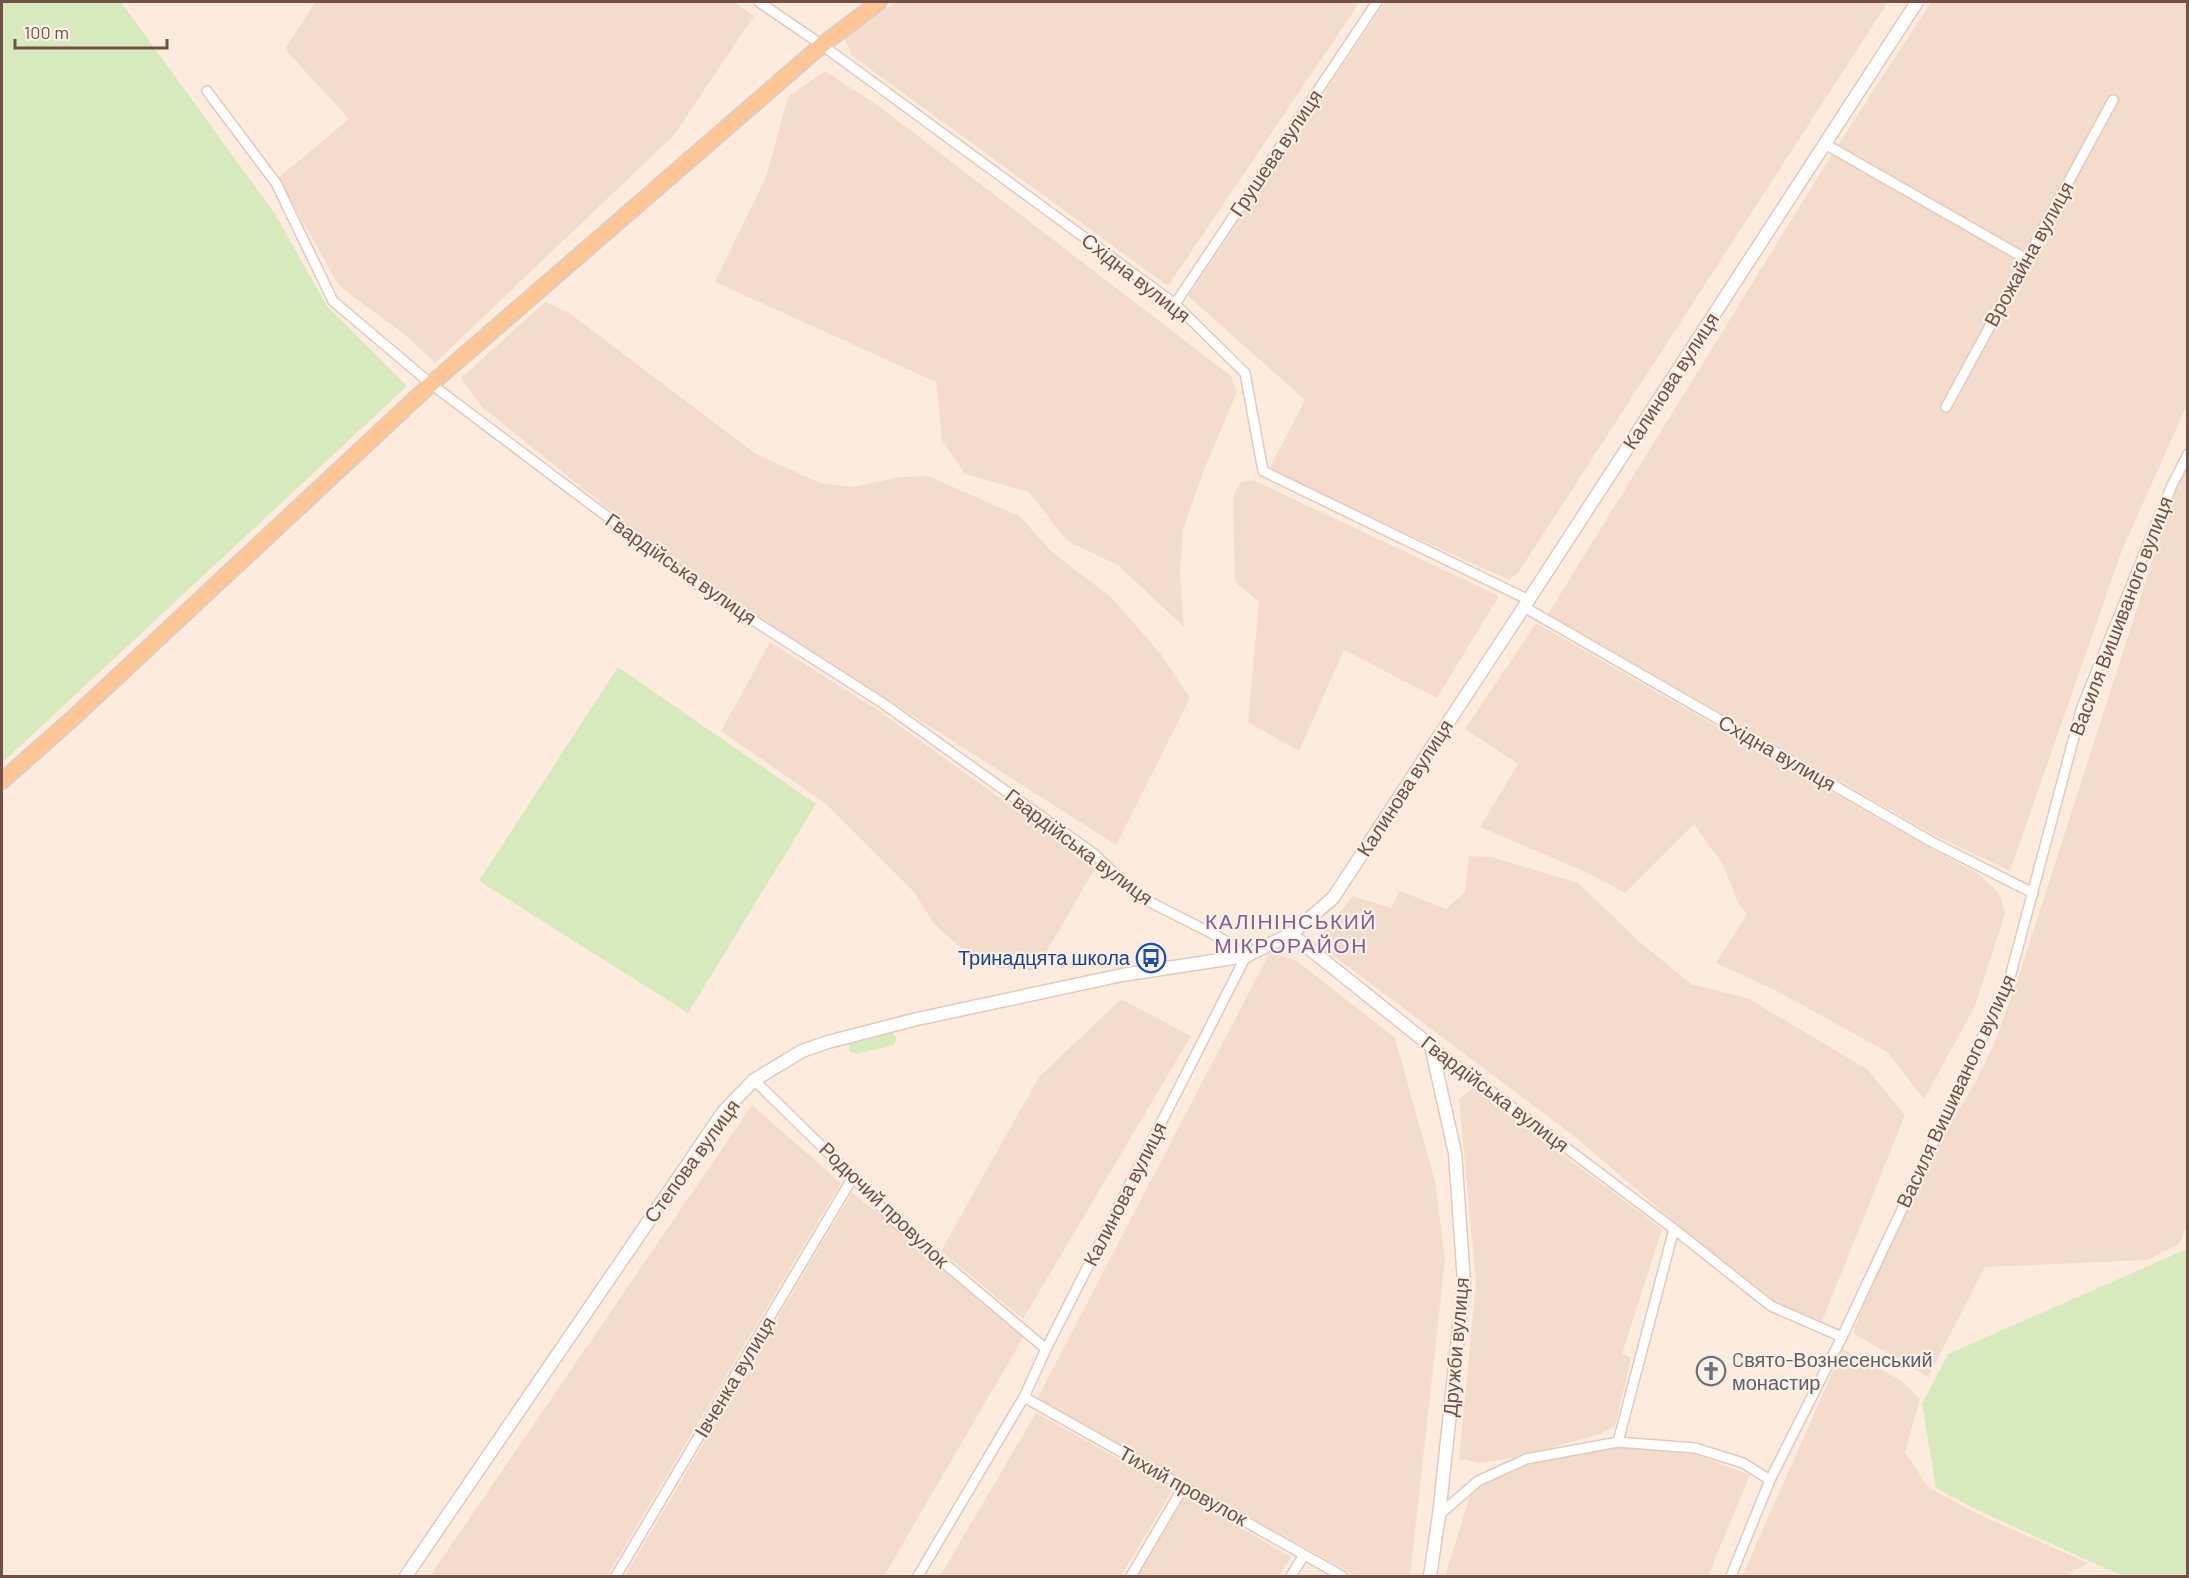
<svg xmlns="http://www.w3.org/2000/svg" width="2189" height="1578" font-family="Barlow,sans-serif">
<rect width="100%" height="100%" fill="#fdecde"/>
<path fill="#f4dccc" d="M315,2H734L754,16L674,135L435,363L404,334L352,296L338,284L278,178L349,119L285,49Z
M896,2H1360L1168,286L851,55L844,36Z
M1385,2H1888L1518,573L1509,580L1302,486L1270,467L1305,400L1188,296Z
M1931,2H2187V405L2122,550L2010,871L1934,835L1548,614L1829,159Z
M825,71L880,107L1231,376L1237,392L1204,470L1183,529L1180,575L1184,627L1119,566L1066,540L1029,492L965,474L942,440L936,382L715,282L766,177L788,97Z
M545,302L568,312L756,454L820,483L852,487L901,477L928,476L1019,516L1052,552L1112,598L1160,653L1190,698L1116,845L703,582L621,519L482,407L461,378Z
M2187,466V1224L2180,1243L2148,1260L1985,1267L1928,1377L1853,1333L1871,1284L1933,1154L1976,1081L1994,1044L2017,982L2176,487Z
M1253,480L1499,596L1437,698L1344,650L1299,751L1248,722L1259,602L1235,582L1233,500L1235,491L1241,482Z
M1536,623L1928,847L1977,873L1999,893L2005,914L1975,1006L1924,1099L1887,1052L1775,990L1716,963L1747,914L1738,902L1723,865L1694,824L1625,893L1586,872L1480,827L1518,764L1465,729Z
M770,642L879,711L1096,867L1035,971L1003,968L978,961L960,947L935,925L914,892L825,803L721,731Z
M1469,856L1492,857L1578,883L1640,942L1691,984L1747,998L1867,1069L1905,1115L1822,1321L1774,1302L1670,1218L1575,1137L1315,942L1353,896L1391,908L1400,891L1446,909L1465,892Z
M1270,952L1297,961L1395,1038L1435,1182L1445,1259L1410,1576H1356L1037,1399Z
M1121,999L1191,1036L1023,1319L941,1251L1039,1077Z
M1473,1088L1662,1229L1622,1354L1631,1358L1615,1426L1601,1434L1511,1458L1480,1463L1459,1459L1476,1281L1459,1099Z
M752,1105L841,1183L607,1576H430Z
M852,1192L1024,1336L884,1576H625Z
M1843,1349L1902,1381L1920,1399L1905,1452L1928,1487L1974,1512L2088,1563L2065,1576H1742Z
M1036,1413L1173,1489L1121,1576H940Z
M1619,1446L1694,1454L1750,1475L1708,1576H1445L1470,1496L1481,1485L1532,1463Z
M1185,1496L1291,1557L1279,1576H1138Z"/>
<path fill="#d6eabd" d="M2,2H121L275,214L327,306L407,386L2,763Z
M618,667L816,804L688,1013L479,881Z
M892,1033L897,1038L894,1045L856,1054L849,1051V1044L853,1041Z
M2187,1249V1576H2122L1973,1508L1936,1488L1922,1404L1948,1354Z"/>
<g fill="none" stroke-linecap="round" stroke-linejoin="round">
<g stroke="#e3c9bd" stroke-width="12">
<path id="minor" d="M759,2L822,45L1175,304L1245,373L1263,471L1529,600
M207,91L276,183L333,301L431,384L698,585L884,704L1094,854L1140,897L1219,937L1246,956L1046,1349L1024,1397L918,1576
M1825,144L2026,259
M1175,304L1377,2
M1946,407L2113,100
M1524,607L1932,842L2033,893
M1431,1046L1674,1229L1771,1306L1842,1337
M754,1080L853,1177L893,1220L1046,1349
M1024,1397L1342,1576
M1618,1442L1674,1229
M1439,1515L1478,1481L1526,1459L1618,1442L1695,1448L1743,1463L1770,1480
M616,1576L853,1177
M1131,1576L1184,1486
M1291,1576L1304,1555
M1731,1576L1770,1480L1842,1337L2009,981L2082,707L2172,485L2188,454"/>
</g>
<g stroke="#e3c9bd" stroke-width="15">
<path id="tertiary" d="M1291,934L1431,1046L1455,1153L1464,1282L1439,1515L1430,1576
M406,1576L724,1111L754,1080L802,1051L828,1042L917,1019L1122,975L1246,956L1291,934L1333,898L1524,607L1917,2"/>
</g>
<g stroke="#d8cecb" stroke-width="18">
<path id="primary" d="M2,781L72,719L431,384L822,45L879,2"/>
</g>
<use href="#minor" stroke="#fff" stroke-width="9"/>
<use href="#tertiary" stroke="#fff" stroke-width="12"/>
<use href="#primary" stroke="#fec694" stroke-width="15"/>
</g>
<defs>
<g id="bus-ring" transform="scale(1.5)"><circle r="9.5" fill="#fff1e5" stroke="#1a4fb4" stroke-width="1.5"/><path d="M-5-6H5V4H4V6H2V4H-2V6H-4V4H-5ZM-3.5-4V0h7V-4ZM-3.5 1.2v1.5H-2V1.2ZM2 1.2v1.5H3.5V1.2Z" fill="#1a4fb4"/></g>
<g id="church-ring" transform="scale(1.5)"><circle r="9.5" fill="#fff1e5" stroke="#6b7280" stroke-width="1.5"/><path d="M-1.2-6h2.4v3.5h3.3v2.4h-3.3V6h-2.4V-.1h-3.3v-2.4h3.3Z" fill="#6b7280"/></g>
</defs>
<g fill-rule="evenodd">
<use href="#bus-ring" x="1151" y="958"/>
<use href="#church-ring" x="1711" y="1371"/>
</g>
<g text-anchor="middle" stroke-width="4.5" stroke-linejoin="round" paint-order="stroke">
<g font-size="20" fill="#734f46" stroke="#fff1e5">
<text transform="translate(1276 153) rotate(-56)" y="7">Грушева вулиця</text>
<text transform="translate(2029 254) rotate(-61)" y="7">Врожайна вулиця</text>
<text transform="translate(1136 278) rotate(38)" y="7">Східна вулиця</text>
<text transform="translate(1671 381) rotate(-57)" y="7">Калинова вулиця</text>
<text transform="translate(681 569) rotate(35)" y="7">Гвардійська вулиця</text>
<text transform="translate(2121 616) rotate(-69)" y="7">Василя Вишиваного вулиця</text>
<text transform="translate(1777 753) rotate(30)" y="7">Східна вулиця</text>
<text transform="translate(1405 788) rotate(-57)" y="7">Калинова вулиця</text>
<text transform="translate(1079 847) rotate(37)" y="7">Гвардійська вулиця</text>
<text transform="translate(1956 1091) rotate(-65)" y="7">Василя Вишиваного вулиця</text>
<text transform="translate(1495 1094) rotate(37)" y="7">Гвардійська вулиця</text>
<text transform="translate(692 1161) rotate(-54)" y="7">Степова вулиця</text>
<text transform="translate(1125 1194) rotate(-63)" y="7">Калинова вулиця</text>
<text transform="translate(884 1205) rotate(44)" y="7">Родючий провулок</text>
<text transform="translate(1456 1347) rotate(-85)" y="7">Дружби вулиця</text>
<text transform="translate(735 1377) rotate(-59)" y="7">Івченка вулиця</text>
<text transform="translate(1183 1486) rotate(29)" y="7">Тихий провулок</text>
</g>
<g font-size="20" fill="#164399" stroke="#fff1e5" text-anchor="end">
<text x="1130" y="965">Тринадцята школа</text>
</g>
<g font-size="20" fill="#5b616d" stroke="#fff1e5" text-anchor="start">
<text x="1732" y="1367">Cвято-Вознесенський<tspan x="1732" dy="23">монастир</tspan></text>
</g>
<g font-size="21" letter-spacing="1.5" fill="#7c6197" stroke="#fff1e5">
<text x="1291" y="929">КАЛІНІНСЬКИЙ<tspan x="1291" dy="24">МІКРОРАЙОН</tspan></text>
</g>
</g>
<rect width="2189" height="1578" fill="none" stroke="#734f46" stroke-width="6"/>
<path d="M15 39v9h152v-9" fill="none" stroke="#734f46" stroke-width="3"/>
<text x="24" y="39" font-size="18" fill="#734f46" stroke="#fff1e5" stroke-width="4.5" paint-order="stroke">100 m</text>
</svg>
